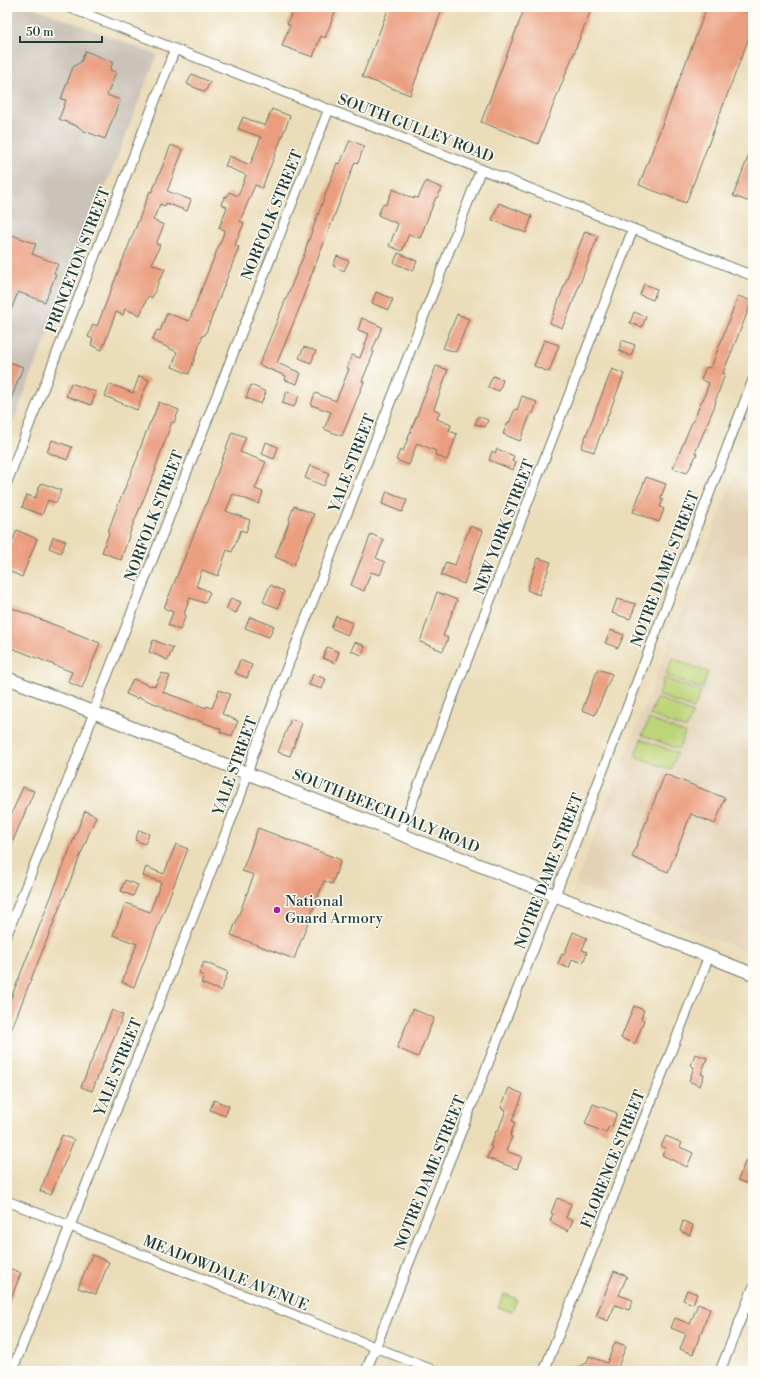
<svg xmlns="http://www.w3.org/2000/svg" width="760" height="1378" font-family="'Libre Bodoni',serif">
<rect width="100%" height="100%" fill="#fdfcf7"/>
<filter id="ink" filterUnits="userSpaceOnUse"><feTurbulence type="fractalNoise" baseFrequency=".025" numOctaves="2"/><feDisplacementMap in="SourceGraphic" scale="8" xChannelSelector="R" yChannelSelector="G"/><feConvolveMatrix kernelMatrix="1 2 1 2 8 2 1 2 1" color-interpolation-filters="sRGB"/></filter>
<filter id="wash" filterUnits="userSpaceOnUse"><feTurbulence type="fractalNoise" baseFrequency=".012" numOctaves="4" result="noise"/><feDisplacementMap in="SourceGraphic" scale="16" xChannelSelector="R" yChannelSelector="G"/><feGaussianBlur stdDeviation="0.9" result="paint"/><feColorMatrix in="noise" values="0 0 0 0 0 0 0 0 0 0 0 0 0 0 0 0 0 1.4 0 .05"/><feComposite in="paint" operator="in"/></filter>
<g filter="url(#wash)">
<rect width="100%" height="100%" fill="#ebddb9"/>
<path fill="#e3d2b5" d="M753,428V954L575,885Z"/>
<path fill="#cbc3b8" d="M7,7H33L157,55L7,438Z"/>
<path fill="#bdd478" stroke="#6e8856" d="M672,658L708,672L702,689L666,675Z
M664,678L701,692L694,709L658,695Z
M657,698L693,713L686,729L650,715Z
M649,719L685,733L679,749L642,735Z
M641,739L677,753L671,770L635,756Z
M504,1294L517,1299L512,1312L498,1307Z"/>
<g id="blocks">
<path fill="#eb9e7f" d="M294,7H337L325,38L321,36L313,57L282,46L290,25L287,24Z
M389,7H443L410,95L362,77Z
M525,7H592L538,144L481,122Z
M707,7H733L753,15V27L686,203L639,185Z
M85,51L113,62L110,70L116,72L107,95L120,100L105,139L82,130L79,127L59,119L66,100L61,99L73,67L81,62Z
M192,74L210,82L205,92L187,84Z
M272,109L290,116L262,188L255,185L240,221L244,223L235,245L239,247L205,335H203L189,374L172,367L177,352L152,340L157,330L160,331L167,313L189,321L225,230L219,228L227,207L221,204L225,196L227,197L229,192L238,196L246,175L225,166L229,156L250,165L261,137L238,129L243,117L265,126Z
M350,140L364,146L358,163L355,162L303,297H304L277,363L301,373L297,384L285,380L286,376L259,365L306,250H305L337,163L340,164Z
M171,145L183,150L167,191L191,200L187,211L166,203L165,206L160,204L153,220L164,225L156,244L160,245L152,264L165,269L161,278H160L152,298L148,296L140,315L125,309L123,315L116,312L102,350L91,345L93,339L88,337L93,324L97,326L150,191L152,192Z
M752,147H753V203L733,196Z
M426,181L442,188L437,198L436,197L420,238L409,234L402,251L389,246L398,224L378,215L383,204L386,205L393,189L414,199V197L418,198Z
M499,203L532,216L526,233L492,220Z
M585,231L598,236L568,315L562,328L550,323Z
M7,233L36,244L32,254L58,264L54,273L56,274L45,302L18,292L8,318Z
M398,253L417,261L413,271L394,263Z
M337,256L349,261L344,271L333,266Z
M644,284L657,289L653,300L640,295Z
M376,292L393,299L388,310L372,303Z
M738,296L752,301L723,373L725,374L716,399L715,405L695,453L697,454L687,473L673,468L692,422H693L702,400H703L709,383L701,380L706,367L711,368Z
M634,312L646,317L642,327L630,323Z
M457,314L469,319L456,352L443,348Z
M362,318L382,327L372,351L374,352L362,381L364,382L342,436L324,429L331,412L311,405L315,393L336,401L349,369L347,368L352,355L360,358L369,334L358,330Z
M544,340L559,345L549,372L534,366Z
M622,340L635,345L631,356L619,351Z
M304,347L316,351L311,363L299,358Z
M7,361L23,367L8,407H7Z
M436,366L448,370L434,409L440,412L437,419L451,425L449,431L457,434L447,460L435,455L436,451L417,443L409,465L396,460L400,450L403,451Z
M612,369L624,374L594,452L581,448Z
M139,376L149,380L141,398H142L137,410L105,396L110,384L133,393Z
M493,376L503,380L499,391L488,387Z
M71,383L96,392L91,405L66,396Z
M251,385L266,392L261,404L246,398Z
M287,391L299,396L294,407L282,403Z
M522,396L537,402L533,414L531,413L520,441L503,434L508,422L509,423L515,409L517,410Z
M159,402L179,410L174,423L172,422L155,468L156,469L132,527L121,560L102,552L109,533L108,532L115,512L139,454H138L150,422H151Z
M478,416L488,420L485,427L475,424Z
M232,432L246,437L240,452L266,462L255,489L263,492L259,504L233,494L226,511L250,520L246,532L241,530L232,552L227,550L218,576L202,570L196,586L210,592L205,603L190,598L184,614L186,615L180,630L168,625L173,612L164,608L205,507Z
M52,440L72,447L67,460L47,452Z
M266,442L278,447L274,459L262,454Z
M497,449L514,456L512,461L516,462L513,470L489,460L492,451L495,453Z
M310,465L329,473L324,486L305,478Z
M646,477L666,484L660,499L663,500L660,507L664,509L659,522L633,512Z
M41,483L61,490L56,503L48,500L42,515L22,507L27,495L35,498Z
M387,491L407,500L402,512L382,504Z
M294,506L314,514L294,565L275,557L290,520L289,519Z
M470,526L483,531L468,570H469L464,584L441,575L446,562L455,565Z
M17,530L37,539L22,577L7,570V555Z
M371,534L384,540L376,558L385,562L380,575L371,572L364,591L351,585Z
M53,537L66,541L61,553L49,548Z
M538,558L551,562L539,595L527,590Z
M270,585L284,591L278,608L263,602Z
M437,592L457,600L443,636L448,638L443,651L420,642Z
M231,598L241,602L236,613L226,609Z
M617,599L636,604L630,619L612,613Z
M7,606L100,643L82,688L68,682L72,672L7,646Z
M336,616L352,623L348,635L331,628Z
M250,617L274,626L269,637L245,628Z
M611,630L624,635L618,648L605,643Z
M153,640L173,648L168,660L149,652Z
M355,642L365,646L362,655L351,651Z
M327,647L339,652L335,663L323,658Z
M240,660L252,665L247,678L235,673Z
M598,669L612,674L595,715L582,710Z
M162,673L170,676L163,692L206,708L207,706L212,708L219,690L230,694L222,714L238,721L232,736L220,732L221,729L194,719L193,721L163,709L164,707L138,697V699L126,694L133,679L151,686V685L155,686Z
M313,674L326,679L322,689L309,685Z
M291,719L302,723L290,756L278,752Z
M665,774L725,798L715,824L691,814L668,872L632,857Z
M23,787L34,791L7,855V824Z
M85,811L96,816L7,1040V1008Z
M258,828L341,860L332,884L324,881L294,959L231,935L254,875L242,871Z
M139,830L149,834L145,844L135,840Z
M176,844L188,849L134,987L122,982L137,944L113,935L126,903L150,912L161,882L143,876L146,867L164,874Z
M125,880L138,885L133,896L121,891Z
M573,932L587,938L582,950L587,952L583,963L572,959L569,968L558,964L562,954L564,955Z
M204,962L228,972L221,991L201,983L204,976L199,974Z
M634,1006L644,1010L641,1019L644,1020L635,1044L621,1038Z
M413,1009L434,1018L418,1057L397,1048Z
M112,1010L123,1015L92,1091L81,1087Z
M695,1054L707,1058L701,1074L704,1075L700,1086L689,1081L694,1067L691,1066Z
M509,1088L523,1094L512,1121L515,1122L510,1136L512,1137L506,1151L522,1157L517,1169L487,1158L492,1147L490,1146L496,1131H498L506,1110L501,1108Z
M214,1100L229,1106L225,1116L210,1110Z
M593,1104L617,1113L612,1127L609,1126L606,1133L585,1124Z
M62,1135L74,1140L51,1195L40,1191Z
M666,1136L682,1143L680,1147L693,1153L687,1167L662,1155L666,1148L661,1146Z
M746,1160L753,1163V1186L738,1180Z
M557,1198L571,1204L566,1218L573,1220L568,1231L550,1221L553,1214L551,1213Z
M683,1221L693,1225L690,1235L680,1231Z
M92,1255L109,1262L96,1294L78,1288Z
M9,1268L21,1273L8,1306L7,1274Z
M614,1271L627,1276L619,1295L633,1300L629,1310L615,1305L608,1321L596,1316Z
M687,1290L697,1294L693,1304L683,1300Z
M698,1304L710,1309L693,1354L680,1349L686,1334L671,1328L675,1318L690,1324Z
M615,1342L626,1346L618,1367L626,1371H570L587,1363L589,1356L607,1363Z"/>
</g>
</g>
<g filter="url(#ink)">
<use href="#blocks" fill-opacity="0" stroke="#667563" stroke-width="1"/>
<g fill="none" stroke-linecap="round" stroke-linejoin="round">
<g stroke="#667563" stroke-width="11">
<path id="minor" d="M68,7L753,276
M7,482L175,49
M400,834L633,229
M7,934L87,732L101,691L329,109
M7,1201L435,1371
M12,1371L190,925L241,794L253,755L481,169
M366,1371L555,895L753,380
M544,1371L709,956
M720,1371L753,1288"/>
</g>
<g stroke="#667563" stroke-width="14">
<path id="secondary" d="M7,678L753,974"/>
</g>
<use href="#minor" stroke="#fff" stroke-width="9"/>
<use href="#secondary" stroke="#fff" stroke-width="12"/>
</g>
</g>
<circle fill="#b5179e" stroke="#fdfcf7" stroke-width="1.5" cx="277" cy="910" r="4"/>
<g text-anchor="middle" stroke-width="3" stroke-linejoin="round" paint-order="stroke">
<g font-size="15" fill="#1f3d34" stroke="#fdfcf7">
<text transform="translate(416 128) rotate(21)" y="5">SOUTH GULLEY ROAD</text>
<text transform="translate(272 215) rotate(-68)" y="5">NORFOLK STREET</text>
<text transform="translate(78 260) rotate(-69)" y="5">PRINCETON STREET</text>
<text transform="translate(352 463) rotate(-69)" y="5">YALE STREET</text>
<text transform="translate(154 516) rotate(-69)" y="5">NORFOLK STREET</text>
<text transform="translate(504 527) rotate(-69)" y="5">NEW YORK STREET</text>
<text transform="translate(665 569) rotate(-69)" y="5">NOTRE DAME STREET</text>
<text transform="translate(235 766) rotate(-70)" y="5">YALE STREET</text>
<text transform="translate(386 811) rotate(22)" y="5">SOUTH BEECH DALY ROAD</text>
<text transform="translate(549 871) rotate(-69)" y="5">NOTRE DAME STREET</text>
<text transform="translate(118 1067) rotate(-68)" y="5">YALE STREET</text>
<text transform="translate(613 1159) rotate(-68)" y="5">FLORENCE STREET</text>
<text transform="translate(430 1173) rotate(-68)" y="5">NOTRE DAME STREET</text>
<text transform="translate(226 1273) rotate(22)" y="5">MEADOWDALE AVENUE</text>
</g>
<g font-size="15" fill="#1f3d34" stroke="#fdfcf7" text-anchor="start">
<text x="285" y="906">National<tspan x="285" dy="17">Guard Armory</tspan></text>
</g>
</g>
<rect width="760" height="1378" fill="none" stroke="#fdfcf7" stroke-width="24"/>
<path d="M20 36v6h82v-6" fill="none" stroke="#1f3d34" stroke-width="2"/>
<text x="26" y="36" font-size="12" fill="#1f3d34" stroke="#fdfcf7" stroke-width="3" paint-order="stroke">50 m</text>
</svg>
